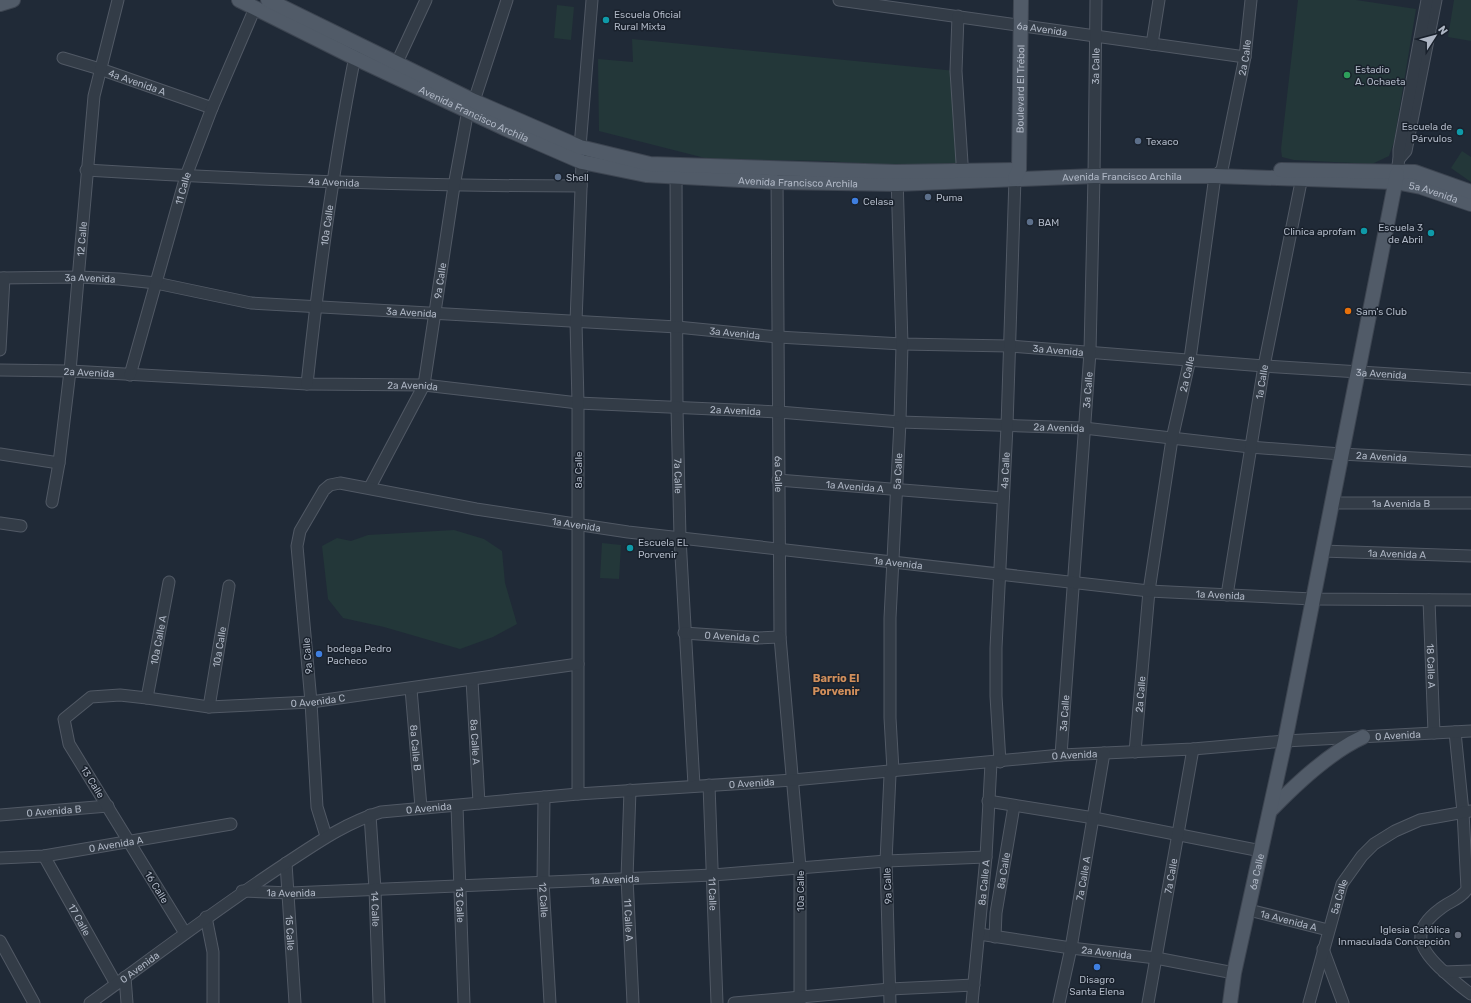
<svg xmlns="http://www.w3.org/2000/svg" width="1471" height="1003" font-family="Rubik,sans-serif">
<rect width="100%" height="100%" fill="#202a37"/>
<path fill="#233739" d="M1298,0H1356L1416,9L1394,142L1389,156L1372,164L1294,160L1282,157L1281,149Z
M1454,0H1471V41L1448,37Z
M557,5L574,7L571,40L554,38Z
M632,39L956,71L963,170L826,161L709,159L599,131L598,59L633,62Z
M1462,151L1471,157V182L1451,168Z
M454,530L484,539L502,551L505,583L517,624L493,637L460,649L384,627L343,618L328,599L322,546L337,538L351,541L368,535Z
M602,543L621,545L619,579L600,578Z"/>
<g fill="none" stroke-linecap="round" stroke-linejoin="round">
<g stroke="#515965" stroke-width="13">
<g id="minor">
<path id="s1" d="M839,0L1245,57"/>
<path d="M958,16L956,71L963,178"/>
<path d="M1152,44L1159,0"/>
<path id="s2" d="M63,58L100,69L212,108"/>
<path d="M393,71L426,0"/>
<path d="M1399,159L1406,151L1436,0"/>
<path id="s3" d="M676,169L677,408L680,538L694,785"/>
<path id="s4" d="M86,170C251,180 416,186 581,186"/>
<path d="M1397,171L1399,159V150L1427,0"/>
<path id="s5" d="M777,174L780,637L800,867V1003"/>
<path id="s6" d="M0,278L79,277L119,279L156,283L251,303L677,327L778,337L902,344L1009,346L1264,366L1471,379"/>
<path d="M0,350L4,278"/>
<path id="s7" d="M0,370L70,371L307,384L424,385L578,403L779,412L900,422L1084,428L1250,447L1341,454L1471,461"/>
<path id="s8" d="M130,375L186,176L212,108L255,8"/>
<path id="s9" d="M307,384C319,272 334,161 356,51"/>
<path d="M0,454L59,463"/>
<path id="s10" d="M778,480L1003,498"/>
<path id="s11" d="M370,487L424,385L454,186L468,110L474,101L507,0"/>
<path id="s12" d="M52,502L59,463L70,371L94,96L118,0"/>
<path id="s13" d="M1332,503H1471"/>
<path d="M0,523L21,526"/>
<path id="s14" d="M1322,551L1471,556"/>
<path id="s15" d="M1227,595L1264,366L1303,172"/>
<path id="s16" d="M1429,600L1434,733"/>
<path id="s17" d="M684,633L757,638L780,637"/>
<path id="s18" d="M472,680L479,803"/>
<path id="s19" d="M411,689L421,807"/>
<path id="s20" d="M147,698L169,582"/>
<path id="s21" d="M209,707L229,586"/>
<path d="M1455,732L1463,812L1467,889C1461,899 1448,902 1440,909C1412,930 1417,946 1440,968C1450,977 1460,987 1471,994"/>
<path id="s22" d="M1135,752L1149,591L1172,439L1190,359L1215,176L1222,170L1245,57L1251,0"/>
<path id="s23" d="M1061,755L1090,352L1094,176L1096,0"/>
<path id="s24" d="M1000,762L996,696V648L1007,426L1015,178"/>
<path id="s25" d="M709,785L717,1003"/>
<path id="s26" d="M630,790L627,878L633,1003"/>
<path d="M578,794V403L576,322L582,162L580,147L592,0"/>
<path id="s27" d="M544,797L543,882L550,1003"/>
<path d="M988,801L1094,818L1261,851"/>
<path id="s28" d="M457,806L464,1003"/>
<path id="s29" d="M0,815L108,806"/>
<path id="s30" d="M370,815L375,889L379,1003"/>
<path id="s31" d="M326,836L317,807L311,702L297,546L300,531L324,490L330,485L340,483L476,509L628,532L1149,591L1313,599L1471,600"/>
<path id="s32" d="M44,856L116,984"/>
<path id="s33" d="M0,858L44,856L231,824"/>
<path id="s34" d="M286,863L295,1003"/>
<path id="s35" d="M242,891L290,893L713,875L886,861L986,857"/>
<path id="s36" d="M1249,910L1328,930"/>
<path d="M206,917L213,952V1003"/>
<path id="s37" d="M185,933L69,744L64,719L91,697L120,695L147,698L209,707L311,702L578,664"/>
<path id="s38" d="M979,934L1071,948L1156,958L1234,973"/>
<path id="s39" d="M995,937L996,913L1014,806"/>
<path d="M0,941L34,1003"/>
<path d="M1323,949L1343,1003"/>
<path d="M1444,972L1471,971"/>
<path d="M125,977L127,1003"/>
<path id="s40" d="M90,1003C155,956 218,908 285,864C317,843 345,823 381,812L578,794L793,780L1061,755L1193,749L1285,741L1471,731"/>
<path d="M734,1003L890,989L974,985"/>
<path id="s41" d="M890,1003L886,861L890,775L893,770L890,718V618L900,422L902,344L897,177"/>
<path id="s42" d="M972,1003L986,857L991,763"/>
<path id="s43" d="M1059,1003L1071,948L1104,753"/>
<path id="s44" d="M1148,1003L1193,749"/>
<path id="s45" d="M1309,1003L1342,884L1362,856L1374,844L1395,831L1420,820L1471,811"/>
</g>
</g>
<g stroke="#3d4551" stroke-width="16">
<g id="major">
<path id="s46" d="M239,0L355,58L506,129L582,162L646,175L777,182L897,184L1094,176H1215L1395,182L1421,187L1471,204"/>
<path d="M268,0L474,101L580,147L650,164L896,172L1014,170"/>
<path d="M0,4L13,0"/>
<path d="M1281,170L1415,172L1471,192"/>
<path id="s47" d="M1015,178L1019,170L1021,0"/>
<path d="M1270,811C1295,785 1330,752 1363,737"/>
<path id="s48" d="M1230,1003L1234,973L1285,741L1397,174"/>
</g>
</g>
<use href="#minor" stroke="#333c47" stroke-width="11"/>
<use href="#major" stroke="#515b68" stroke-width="14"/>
</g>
<g fill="#0f9aa8" stroke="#19212c" stroke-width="1.5">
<circle cx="606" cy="20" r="4"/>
<circle cx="1460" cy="132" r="4"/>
<circle cx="1364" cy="231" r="4"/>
<circle cx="1431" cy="233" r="4"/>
<circle cx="630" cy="548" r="4"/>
</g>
<circle fill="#2e9e5b" stroke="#19212c" stroke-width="1.5" cx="1347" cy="75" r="4"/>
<g fill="#5c6f8a" stroke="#19212c" stroke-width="1.5">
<circle cx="1138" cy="141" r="4"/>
<circle cx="558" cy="177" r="4"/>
<circle cx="928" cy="197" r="4"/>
<circle cx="1030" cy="222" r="4"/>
</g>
<g fill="#3f7fe0" stroke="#19212c" stroke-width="1.5">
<circle cx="855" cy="201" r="4"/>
<circle cx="319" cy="654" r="4"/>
<circle cx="1097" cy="967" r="4"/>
</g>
<circle fill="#e8710a" stroke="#19212c" stroke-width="1.5" cx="1348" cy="311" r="4"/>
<circle fill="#6b7280" stroke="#19212c" stroke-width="1.5" cx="1458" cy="935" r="4"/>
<g text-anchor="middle" stroke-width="3" stroke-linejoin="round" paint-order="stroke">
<g font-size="10" fill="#aeb6c4" stroke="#19212c" text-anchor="start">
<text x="614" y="18">Escuela Oficial<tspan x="614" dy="12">Rural Mixta</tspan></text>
<text x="1355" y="73">Estadio<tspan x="1355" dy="12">A. Ochaeta</tspan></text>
<text x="1452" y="130" text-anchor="end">Escuela de<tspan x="1452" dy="12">Párvulos</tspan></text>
<text x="1146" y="145">Texaco</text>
<text x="566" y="181">Shell</text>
<text x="936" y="201">Puma</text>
<text x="863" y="205">Celasa</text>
<text x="1038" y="226">BAM</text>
<text x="1423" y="231" text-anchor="end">Escuela 3<tspan x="1423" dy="12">de Abril</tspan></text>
<text x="1356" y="235" text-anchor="end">Clinica aprofam</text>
<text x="1356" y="315">Sam's Club</text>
<text x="638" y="546">Escuela EL<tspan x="638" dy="12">Porvenir</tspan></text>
<text x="327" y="652">bodega Pedro<tspan x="327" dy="12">Pacheco</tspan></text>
<text x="1450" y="933" text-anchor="end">Iglesia Católica<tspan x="1450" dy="12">Inmaculada Concepción</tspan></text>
<text x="1097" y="983" text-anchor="middle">Disagro<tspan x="1097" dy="12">Santa Elena</tspan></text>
</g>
<g font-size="10" fill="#aeb6c4" stroke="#19212c">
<text dy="4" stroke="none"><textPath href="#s1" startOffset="205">6a Avenida</textPath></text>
<text dy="4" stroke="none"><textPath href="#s22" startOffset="706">2a Calle</textPath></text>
<text dy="4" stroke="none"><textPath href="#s23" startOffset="690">3a Calle</textPath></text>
<text dy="4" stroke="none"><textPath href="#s2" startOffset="78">4a Avenida A</textPath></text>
<text dy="4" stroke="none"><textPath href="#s47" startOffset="90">Boulevard El Trébol</textPath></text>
<text dy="4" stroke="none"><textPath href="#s46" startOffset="261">Avenida Francisco Archila</textPath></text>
<text dy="4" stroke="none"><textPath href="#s46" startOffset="921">Avenida Francisco Archila</textPath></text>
<text dy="4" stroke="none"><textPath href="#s4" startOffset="248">4a Avenida</textPath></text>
<text dy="4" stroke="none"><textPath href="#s46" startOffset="597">Avenida Francisco Archila</textPath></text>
<text dy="4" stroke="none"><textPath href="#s8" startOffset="194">11 Calle</textPath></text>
<text dy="4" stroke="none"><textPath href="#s46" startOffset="1234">5a Avenida</textPath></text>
<text dy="4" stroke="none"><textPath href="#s9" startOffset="160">10a Calle</textPath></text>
<text dy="4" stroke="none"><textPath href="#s12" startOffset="265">12 Calle</textPath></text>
<text dy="4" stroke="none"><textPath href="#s6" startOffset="90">3a Avenida</textPath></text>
<text dy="4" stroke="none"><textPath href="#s11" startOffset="221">9a Calle</textPath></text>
<text dy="4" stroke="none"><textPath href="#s6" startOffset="414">3a Avenida</textPath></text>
<text dy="4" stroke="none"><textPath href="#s6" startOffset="738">3a Avenida</textPath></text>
<text dy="4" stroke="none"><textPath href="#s6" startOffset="1062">3a Avenida</textPath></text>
<text dy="4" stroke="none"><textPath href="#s7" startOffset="89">2a Avenida</textPath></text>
<text dy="4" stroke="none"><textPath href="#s22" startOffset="382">2a Calle</textPath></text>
<text dy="4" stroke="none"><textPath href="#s6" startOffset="1386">3a Avenida</textPath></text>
<text dy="4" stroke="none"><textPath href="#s15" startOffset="216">1a Calle</textPath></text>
<text dy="4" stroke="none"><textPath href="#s7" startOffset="413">2a Avenida</textPath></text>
<text dy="4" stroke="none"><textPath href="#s23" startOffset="366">3a Calle</textPath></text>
<text dy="4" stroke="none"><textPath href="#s7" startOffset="737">2a Avenida</textPath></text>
<text dy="4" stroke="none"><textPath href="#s7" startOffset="1061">2a Avenida</textPath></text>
<text dy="4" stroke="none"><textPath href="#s7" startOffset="1385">2a Avenida</textPath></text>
<text transform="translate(578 470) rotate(-90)" y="4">8a Calle</text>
<text dy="4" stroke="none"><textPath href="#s24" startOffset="292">4a Calle</textPath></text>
<text dy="4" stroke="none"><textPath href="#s41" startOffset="533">5a Calle</textPath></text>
<text dy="4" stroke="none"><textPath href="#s5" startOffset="300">6a Calle</textPath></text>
<text dy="4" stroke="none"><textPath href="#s3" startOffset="307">7a Calle</textPath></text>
<text dy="4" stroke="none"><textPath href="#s10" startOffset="77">1a Avenida A</textPath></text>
<text dy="4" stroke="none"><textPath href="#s13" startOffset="69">1a Avenida B</textPath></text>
<text dy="4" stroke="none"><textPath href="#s31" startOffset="613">1a Avenida</textPath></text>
<text dy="4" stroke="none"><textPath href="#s14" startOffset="75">1a Avenida A</textPath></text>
<text dy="4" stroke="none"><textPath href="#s31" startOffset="937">1a Avenida</textPath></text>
<text dy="4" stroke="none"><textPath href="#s31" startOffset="1261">1a Avenida</textPath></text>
<text dy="4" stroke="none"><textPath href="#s17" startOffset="48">0 Avenida C</textPath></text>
<text dy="4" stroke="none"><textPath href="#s20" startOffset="59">10a Calle A</textPath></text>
<text dy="4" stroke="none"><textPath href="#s21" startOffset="61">10a Calle</textPath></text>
<text transform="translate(307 656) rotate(-95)" y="4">9a Calle</text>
<text dy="4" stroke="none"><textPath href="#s16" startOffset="66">18 Calle A</textPath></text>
<text dy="4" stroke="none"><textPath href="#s22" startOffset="58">2a Calle</textPath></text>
<text dy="4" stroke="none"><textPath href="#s37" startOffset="510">0 Avenida C</textPath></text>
<text dy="4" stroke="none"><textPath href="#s23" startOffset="42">3a Calle</textPath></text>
<text dy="4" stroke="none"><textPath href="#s40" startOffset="1369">0 Avenida</textPath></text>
<text dy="4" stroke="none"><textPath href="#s18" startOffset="62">8a Calle A</textPath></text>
<text dy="4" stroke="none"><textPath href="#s19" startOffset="59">8a Calle B</textPath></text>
<text dy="4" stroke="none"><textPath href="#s40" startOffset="1045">0 Avenida</textPath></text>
<text transform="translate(93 782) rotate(58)" y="4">13 Calle</text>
<text dy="4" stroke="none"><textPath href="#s40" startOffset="721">0 Avenida</textPath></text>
<text dy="4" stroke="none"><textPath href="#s40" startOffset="397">0 Avenida</textPath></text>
<text dy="4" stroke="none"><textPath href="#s29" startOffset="54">0 Avenida B</textPath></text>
<text dy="4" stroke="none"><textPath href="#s33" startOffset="117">0 Avenida A</textPath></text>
<text dy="4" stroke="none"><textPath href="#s39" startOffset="67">8a Calle</textPath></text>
<text dy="4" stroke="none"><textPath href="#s48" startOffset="134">6a Calle</textPath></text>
<text dy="4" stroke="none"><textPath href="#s44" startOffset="129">7a Calle</textPath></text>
<text dy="4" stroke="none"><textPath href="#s43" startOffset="127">7a Calle A</textPath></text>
<text dy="4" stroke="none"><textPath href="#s35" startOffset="373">1a Avenida</textPath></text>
<text dy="4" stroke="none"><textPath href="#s42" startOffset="121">8a Calle A</textPath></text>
<text transform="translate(887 886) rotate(-92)" y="4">9a Calle</text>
<text transform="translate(157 887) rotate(58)" y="4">16 Calle</text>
<text transform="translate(800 891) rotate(-90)" y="4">10a Calle</text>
<text dy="4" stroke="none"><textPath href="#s35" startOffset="49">1a Avenida</textPath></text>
<text dy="4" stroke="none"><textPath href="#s25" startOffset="109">11 Calle</textPath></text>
<text dy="4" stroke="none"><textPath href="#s45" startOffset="111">5a Calle</textPath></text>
<text dy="4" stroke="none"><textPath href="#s27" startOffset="103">12 Calle</textPath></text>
<text dy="4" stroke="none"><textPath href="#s28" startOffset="99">13 Calle</textPath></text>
<text dy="4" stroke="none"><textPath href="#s30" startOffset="94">14 Calle</textPath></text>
<text dy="4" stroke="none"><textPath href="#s32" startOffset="73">17 Calle</textPath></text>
<text dy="4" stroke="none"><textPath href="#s26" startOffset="130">11 Calle A</textPath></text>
<text dy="4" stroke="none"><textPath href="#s36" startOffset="41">1a Avenida A</textPath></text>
<text dy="4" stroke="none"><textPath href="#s34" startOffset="70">15 Calle</textPath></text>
<text dy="4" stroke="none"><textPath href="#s38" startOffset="129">2a Avenida</textPath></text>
<text dy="4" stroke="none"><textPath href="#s40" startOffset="61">0 Avenida</textPath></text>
</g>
<g font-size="11" font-weight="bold" fill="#d28f5b" stroke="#19212c">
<text x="836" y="682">Barrio El<tspan x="836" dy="13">Porvenir</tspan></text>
</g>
</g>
<g transform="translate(1435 36) rotate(54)" stroke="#19212c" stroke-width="3" paint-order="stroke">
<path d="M0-3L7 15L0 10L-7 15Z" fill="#aeb6c4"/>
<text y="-6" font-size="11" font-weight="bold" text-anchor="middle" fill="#aeb6c4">N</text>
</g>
</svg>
